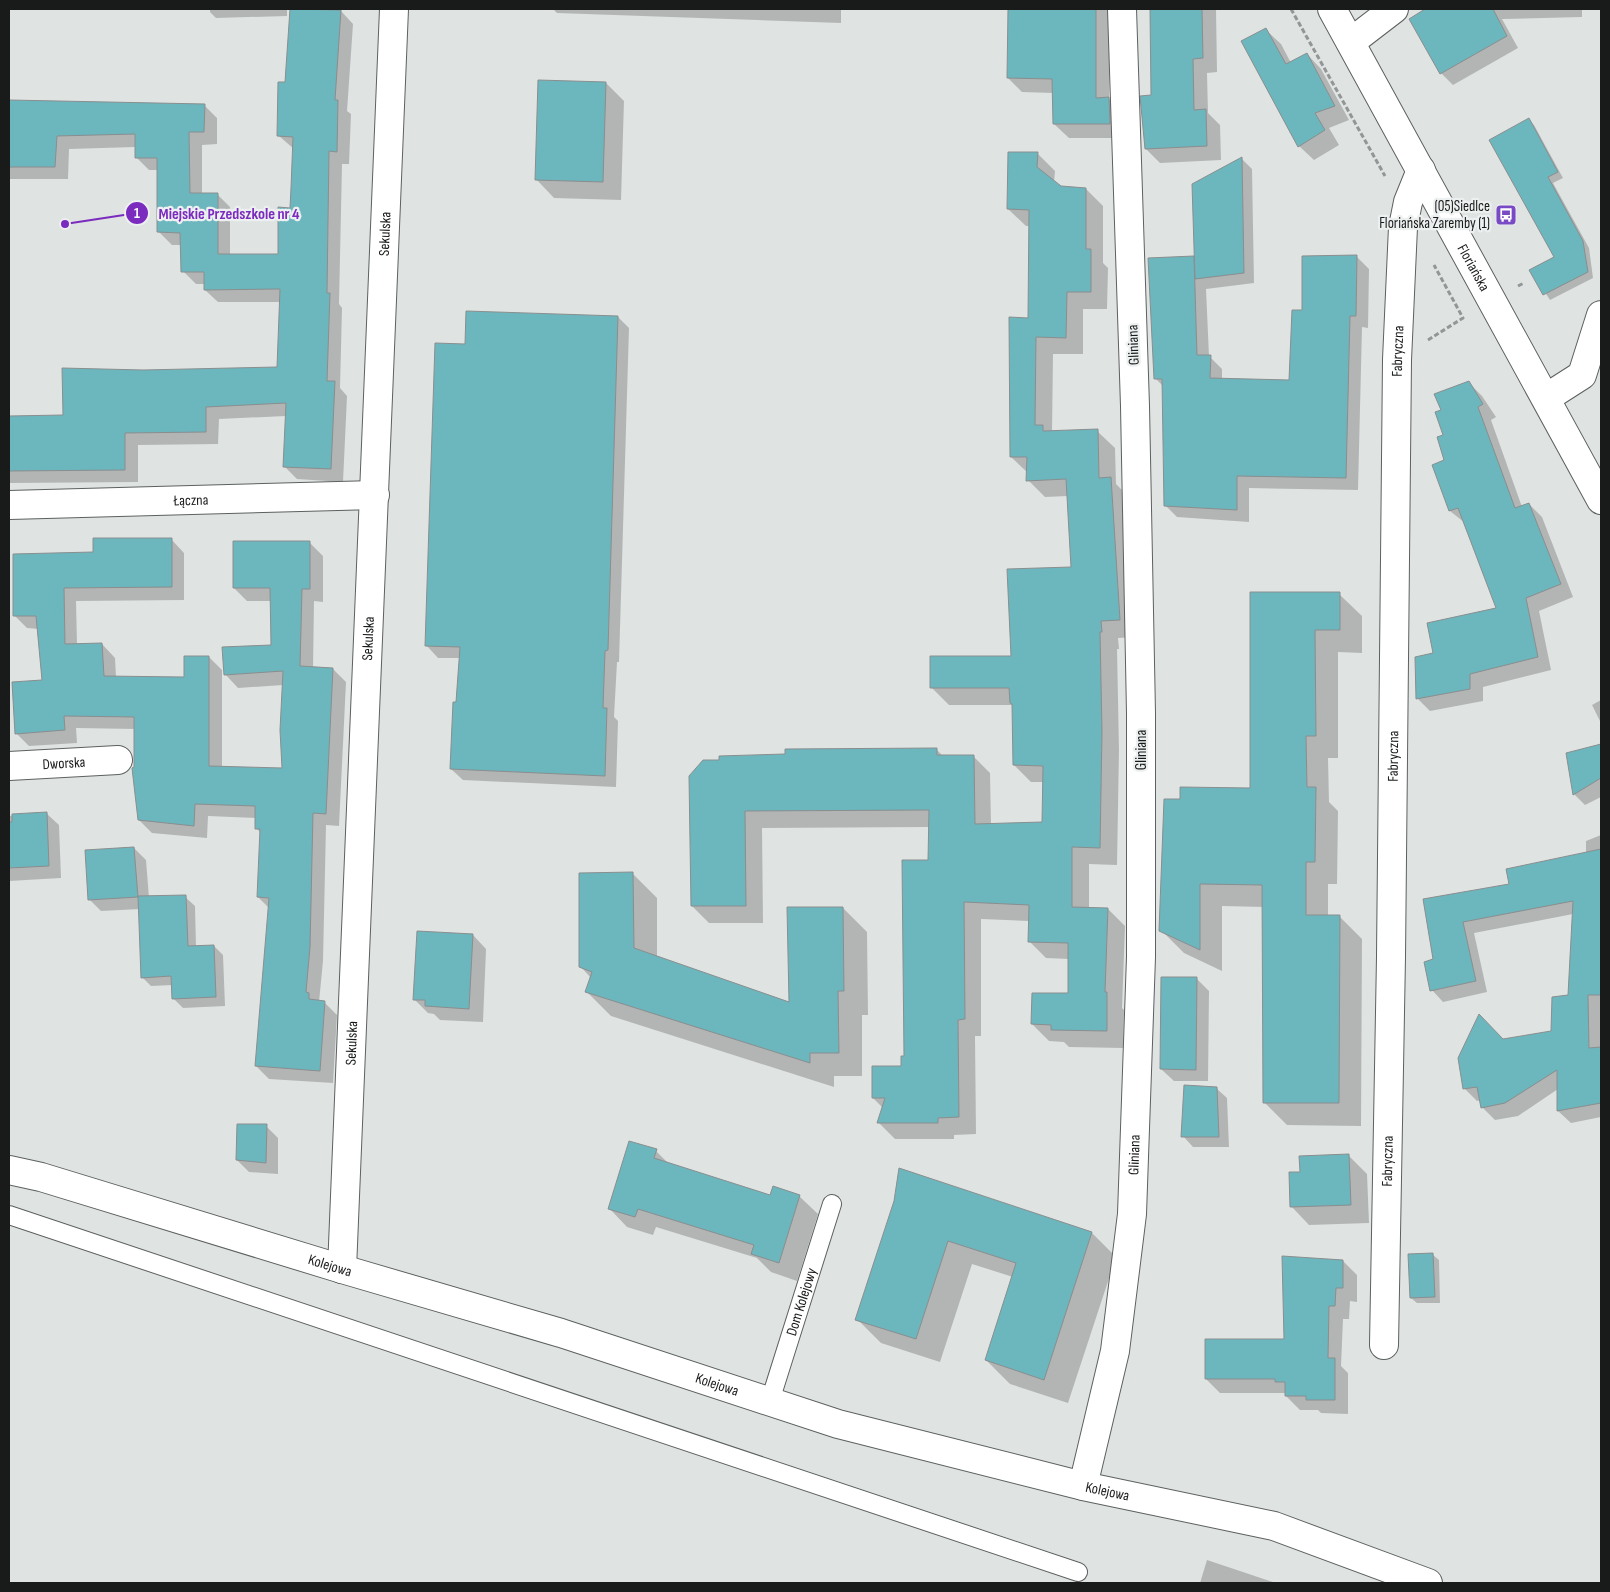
<svg xmlns="http://www.w3.org/2000/svg" width="1610" height="1592" font-family="'Sofia Sans Condensed',sans-serif">
<rect width="100%" height="100%" fill="#dfe3e2"/>
<path fill="#0003" d="M210,9H287V16L216,18L210,12Z
M292,9L341,11L353,24L347,111L351,114L349,164H342L339,304L342,308L340,388L347,396L343,482L297,479L284,466L286,416L219,419L218,444L138,445V482L9,483V417L64,416L143,371L278,368L280,302H218L205,290V284H196L183,271L182,245H172L159,232L158,170H149L136,157V147L69,149L68,179H9V102L204,105L217,118V144L202,145V194H217L230,207V255L280,256L291,209L294,149L279,136L286,84Z
M553,9H841V23L557,13Z
M1010,9H1127L1110,11L1109,99L1123,113L1124,138H1069L1054,124V93L1022,92L1008,78Z
M1150,9H1216L1217,72L1207,73L1208,113L1220,125L1221,160L1160,163L1146,149L1152,97Z
M1428,9H1582V17L1502,19L1518,48L1453,85L1441,73L1410,19Z
M1266,30L1281,44L1291,63L1307,54L1321,69L1349,120L1329,128L1339,145L1314,160L1299,146Z
M606,83L624,101L621,200L554,198L536,179Z
M1529,120L1534,125L1563,178L1553,183L1589,248L1593,278L1550,300L1531,271L1556,257Z
M1037,153L1055,171L1054,182L1060,187L1086,189L1103,206V263L1108,268L1107,309H1083V354H1053L1052,432L1097,431L1115,448L1116,484L1128,496L1136,637L1118,638L1119,649H1117L1119,750L1117,865L1089,864V908L1108,909L1125,926L1122,1008L1124,1010L1123,1048L1069,1047L1064,1042L1049,1041L1032,1024L1069,994V959L1046,958L1029,941L1030,921L981,919V1036H975L976,1134L954,1135V1139H895L878,1122L883,1108L873,1098L902,1067L905,1057L929,861L930,827L762,828L763,923H709L692,906L691,776L936,749L943,756H973L990,773L991,825L1043,824L1044,782H1031L1014,765L1013,705H949L932,688L1012,657L1072,569L1068,496L1045,497L1028,480V473L1011,457L1030,319V226H1026L1008,209Z
M1242,159L1252,169L1254,283L1206,289L1209,356L1222,369V380L1290,381L1356,256L1369,269L1368,328L1362,327L1358,490L1249,488V522L1177,517L1165,505L1164,387L1155,378L1193,258L1196,260Z
M618,317L629,328L619,662H617L614,717L618,721L616,787L463,780L451,769L460,658H438L427,646L467,345Z
M1469,383L1482,396L1496,417L1491,420L1522,507L1529,504L1542,517L1573,597L1539,611L1551,670L1483,687V701L1430,711L1417,698L1498,609L1465,523L1450,511L1434,466L1446,461L1442,411Z
M171,539L184,553V600L76,601L77,645L102,644L115,658L116,677L185,678L209,657L222,670V768L284,770L283,685L238,688L225,674L273,646L272,601H247L234,588L310,543L323,556V602L314,601L313,668L333,669L346,682L339,826L326,825L323,961L319,1002H324L337,1015L333,1083L269,1079L256,1066L269,908L258,897L261,833L256,828V818L208,816L207,838L152,833L139,820L136,729L76,728L77,743L29,746L16,733L43,681L39,629L27,628L14,615L94,553Z
M1251,594H1339L1362,616V653L1338,652V758H1328L1329,802L1338,811L1337,884H1328V916H1339L1362,939L1361,1126L1287,1125L1264,1102V907L1222,906V971L1184,953L1161,930L1181,801L1251,789Z
M1601,700V723L1592,705Z
M1601,746V797L1585,805L1574,794L1568,754Z
M46,813L59,825L61,878L9,881V816Z
M1601,835V941L1584,946L1573,914L1474,933L1487,992L1443,1002L1432,990L1434,960L1425,900L1511,885L1586,854V841Z
M134,848L146,860L149,898L185,897L195,906L196,947L214,946L223,955L225,1006L183,1008L173,998V985L151,986L142,977L140,909L101,911L89,899Z
M633,874L657,898V958L790,1004L843,908L867,932L868,1015H862V1076H834V1087L611,1016L587,992L591,978L581,967Z
M473,935L486,949L483,1022L440,1020L434,1014L428,1013L414,999Z
M1601,960V1117L1571,1123L1558,1111V1089L1518,1116L1495,1120L1482,1107L1481,1100L1477,1101L1464,1088L1503,1040L1552,1032L1569,996L1571,961Z
M1196,978L1209,991L1208,1081H1174L1161,1069Z
M1216,1088L1227,1098L1229,1147H1193L1183,1136Z
M266,1126L278,1138V1174L249,1172L237,1160Z
M656,1151L670,1165L770,1196H799L818,1214L797,1281L771,1272L757,1258L656,1227L653,1235L627,1227L609,1208Z
M1349,1156L1367,1174L1369,1223L1309,1225L1291,1206L1301,1173Z
M900,1170L1092,1233L1116,1257L1068,1403L1010,1384L986,1360L1013,1277L972,1264L940,1362L881,1343L857,1319L895,1201Z
M1433,1255L1439,1260L1440,1303H1417L1411,1298Z
M1343,1261L1357,1275V1302L1350,1301L1349,1319H1343L1341,1366L1348,1373V1414L1321,1413L1318,1410H1300L1286,1396V1393H1220L1206,1379L1285,1340Z
M1207,1560L1276,1583H1200Z"/>
<path fill="#6cb6be" stroke="#8a8e8e" d="M290,9L341,10L335,100H338L337,152L329,151L327,293H330L327,381H335L331,469L283,467L286,403L206,407V432L125,433V470L9,471V416L63,415L62,368L143,370L277,367L280,289L204,290V272H181L180,233L157,232V158H135V134L57,136L55,167H9V100L205,104L204,132H189L190,193H218V254H278V207L290,208L291,188L293,137L277,136L278,82H285Z
M1008,9H1096V98L1109,97L1110,124H1053L1052,79L1007,78Z
M1150,9H1202L1203,58L1193,59L1194,110L1206,109L1207,146L1145,149L1140,96L1151,95Z
M1425,9H1493L1507,36L1440,74L1409,19Z
M1266,28L1286,64L1307,53L1335,106L1315,113L1325,130L1298,147L1241,41Z
M538,80L606,82L603,182L535,180Z
M1529,118L1558,172L1548,177L1583,241L1588,272L1543,295L1529,270L1554,257L1489,140Z
M1008,152H1038L1037,167L1061,186L1086,188V249H1091V292H1067L1066,338L1036,337L1035,425H1043V431L1098,429L1099,478L1111,477L1120,620L1101,621L1102,632H1100L1102,732L1100,848L1072,847V907L1108,908L1105,992H1107V1031L1051,1030V1025L1031,1024L1032,993H1068V943L1028,942L1029,905L964,902L965,1019L958,1020L959,1117L938,1118V1123H877L885,1098H872V1066H901V1056H904L902,860H928L929,810L745,811L746,906H691L689,776L703,760H719V756L785,754V749L937,748V755H974L975,824L1042,822L1043,766L1013,765L1012,704L1010,703L1009,688H930V656H1011L1007,569L1071,567L1066,479L1026,481L1027,457H1010L1009,317L1028,318L1029,210L1007,209Z
M1242,157L1244,273L1195,279L1192,184Z
M1357,255L1356,316H1350L1346,478L1237,476V510L1164,506L1162,379H1154L1148,258L1194,256L1197,355H1211L1210,378L1289,380L1292,310H1302V256Z
M466,311L618,316L608,650L605,651L603,708H607L605,776L450,769L453,702H456L460,647L425,646L435,343L465,344Z
M1469,381L1483,404L1478,407L1515,508L1529,503L1561,584L1526,598L1538,657L1470,674V689L1416,699L1415,657L1433,653L1427,623L1496,608L1458,508L1449,511L1432,465L1444,460L1437,437L1443,435L1435,412L1441,410L1434,394Z
M93,538H172V587L64,588L65,644L102,643L104,676L184,677V656H209V766L282,768L280,730L283,671L224,675L222,647L271,645L270,588H233V541H310V589H302L300,666L333,668L326,814L313,813L310,947L306,992L309,993V999L325,1001L320,1071L255,1066L269,898L257,897L260,829H255V806L195,804L194,826L138,820L132,768L134,767V717L64,716L65,730L15,734L12,682L42,680L36,616H13V554L93,552Z
M1250,592H1340V630H1315L1316,736H1306L1307,787H1316L1315,862H1306V915H1340L1339,1103H1263L1262,885L1200,884V950L1159,931L1164,799H1180V787L1250,788Z
M1601,744V778L1573,795L1566,753Z
M47,812L49,866L9,868V822H12V814Z
M134,847L138,897L88,900L85,850Z
M1601,849V995H1588L1589,1048L1601,1047V1103L1557,1111V1070L1505,1103L1481,1108L1477,1087L1463,1089L1458,1058L1479,1014L1503,1039L1551,1031L1552,997L1568,995L1573,901L1463,922L1476,981L1430,991L1424,962L1433,959L1423,899L1509,884L1506,869Z
M633,872L634,948L789,1002L787,907H843L844,991H838L839,1053H810V1063L585,992L592,972L579,967V873Z
M186,895L188,946L214,945L216,997L172,999L171,976L141,978L138,896Z
M417,931L473,934L469,1009L425,1006V1000H413Z
M1161,977H1197L1196,1070L1160,1069Z
M1184,1085L1217,1087L1219,1137H1181Z
M237,1124H267L266,1163L236,1160Z
M629,1141L657,1149L654,1158L770,1195L773,1186L800,1195L779,1263L751,1254L754,1245L638,1209L635,1217L608,1209Z
M1349,1154L1351,1205L1290,1207L1289,1172H1300L1299,1156Z
M899,1168L1092,1232L1044,1380L985,1360L1016,1263L948,1241L916,1339L855,1320L894,1201Z
M1433,1253L1435,1297L1410,1298L1408,1254Z
M1282,1256L1343,1260V1288H1336L1335,1306H1329L1328,1358H1335V1400H1306V1396H1285V1382H1275V1379H1205V1339H1284Z"/>
<g fill="none" stroke-linecap="round" stroke-linejoin="round">
<g stroke="#5d6060" stroke-width="20">
<g id="service">
<path d="M9,1215L1078,1572"/>
<path id="s1" d="M770,1401L832,1204"/>
</g>
</g>
<g stroke="#5d6060" stroke-width="30">
<g id="minor">
<path d="M1351,42L1394,9"/>
<path d="M1546,398L1582,375L1601,315"/>
<path id="s2" d="M9,505L375,495"/>
<path id="s3" d="M9,766L118,760"/>
<path id="s4" d="M9,1170L41,1177L342,1269L561,1333L838,1424L1083,1486L1274,1526L1428,1583"/>
<path id="s5" d="M342,1269L394,9"/>
<path id="s6" d="M1384,1345L1391,957L1397,360L1403,227L1408,202L1421,170"/>
<path id="s7" d="M1083,1486L1115,1351L1132,1214L1141,957V713L1135,406L1122,9"/>
</g>
</g>
<g stroke="#5d6060" stroke-width="30">
<g id="tertiary">
<path id="s8" d="M1332,9L1601,500"/>
</g>
</g>
<path stroke="#939696" stroke-width="3" stroke-dasharray="5 2.5" stroke-linecap="butt" d="M1291,9L1385,176
M1518,286L1524,283
M1428,340L1463,318L1434,265"/>
<use href="#service" stroke="#fff" stroke-width="18"/>
<use href="#minor" stroke="#fff" stroke-width="28"/>
<use href="#tertiary" stroke="#fff" stroke-width="28"/>
</g>
<defs>
<g id="bus-square" transform="scale(1.125)"><rect x="-9" y="-9" width="18" height="18" rx="4" fill="#784bc4" stroke="#edf0f0"/><path d="M-5-6H5V4H4V6H2V4H-2V6H-4V4H-5ZM-3.5-4V0h7V-4ZM-3.5 1.2v1.5H-2V1.2ZM2 1.2v1.5H3.5V1.2Z" fill="#fff"/></g>
</defs>
<g fill-rule="evenodd">
<use href="#bus-square" x="1506" y="215"/>
</g>
<g text-anchor="middle" stroke-width="4.5" stroke-linejoin="round" paint-order="stroke">
<g font-size="15" fill="#191a1a" stroke="#edf0f0" text-anchor="end">
<text x="1490" y="211">(05)Siedlce<tspan x="1490" dy="17">Floriańska Zaremby (1)</tspan></text>
</g>
<g font-size="15" fill="#191a1a" stroke="#edf0f0">
<text dy="5" stroke="none"><textPath href="#s5" startOffset="1036">Sekulska</textPath></text>
<text dy="5" stroke="none"><textPath href="#s8" startOffset="295">Floriańska</textPath></text>
<text transform="translate(1133 345) rotate(-92)" y="5">Gliniana</text>
<text dy="5" stroke="none"><textPath href="#s6" startOffset="994">Fabryczna</textPath></text>
<text dy="5" stroke="none"><textPath href="#s2" startOffset="182">Łączna</textPath></text>
<text dy="5" stroke="none"><textPath href="#s5" startOffset="631">Sekulska</textPath></text>
<text transform="translate(1141 750) rotate(-90)" y="5">Gliniana</text>
<text dy="5" stroke="none"><textPath href="#s6" startOffset="589">Fabryczna</textPath></text>
<text dy="5" stroke="none"><textPath href="#s3" startOffset="55">Dworska</textPath></text>
<text dy="5" stroke="none"><textPath href="#s5" startOffset="226">Sekulska</textPath></text>
<text dy="5" stroke="none"><textPath href="#s7" startOffset="336">Gliniana</textPath></text>
<text dy="5" stroke="none"><textPath href="#s6" startOffset="184">Fabryczna</textPath></text>
<text dy="5" stroke="none"><textPath href="#s4" startOffset="335">Kolejowa</textPath></text>
<text dy="5" stroke="none"><textPath href="#s1" startOffset="104">Dom Kolejowy</textPath></text>
<text dy="5" stroke="none"><textPath href="#s4" startOffset="740">Kolejowa</textPath></text>
<text dy="5" stroke="none"><textPath href="#s4" startOffset="1145">Kolejowa</textPath></text>
</g>
</g>
<path fill="none" stroke="#7b2cbf" stroke-width="2" d="M65 224L137 213"/>
<g fill="#7b2cbf" stroke="#edf0f0" stroke-width="2">
<circle cx="65" cy="224" r="5"/>
<circle cx="137" cy="213" r="12"/>
</g>
<g font-size="15" text-anchor="middle" font-weight="bold" fill="#fff">
<text x="137" y="218">1</text>
</g>
<g font-size="16" text-anchor="middle" font-weight="bold" fill="#7b2cbf" stroke="#edf0f0" stroke-width="4.5" stroke-linejoin="round" paint-order="stroke">
<text x="229" y="219">Miejskie Przedszkole nr 4</text>
</g>
<rect width="1610" height="1592" fill="none" stroke="#191a1a" stroke-width="20"/>
</svg>
